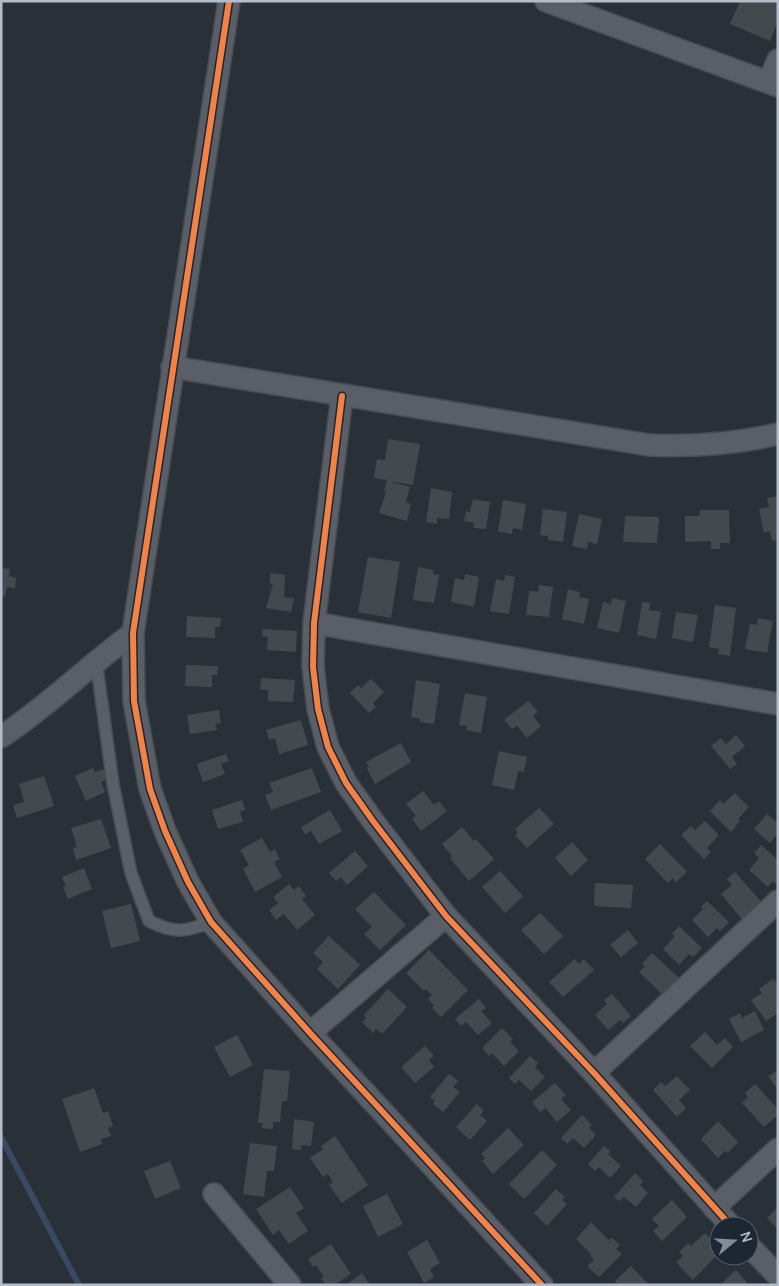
<svg xmlns="http://www.w3.org/2000/svg" width="779" height="1286" font-family="Manrope,sans-serif">
<rect width="100%" height="100%" fill="#2a3038"/>
<g fill="none" stroke-linecap="round" stroke-linejoin="round">
<path stroke="#384963" stroke-width="6" d="M1,1137L79,1285"/>
</g>
<path fill="#444950" d="M740,1H778V21L770,41L730,24Z
M388,439L420,444L413,485L389,481L410,487L406,502L411,504L407,521L379,513L386,492L384,491L387,480L374,478L377,459L385,460Z
M431,488L452,492L449,519L437,518V524L426,522Z
M778,496V540L772,541L770,531L764,533L759,509L769,507L767,498Z
M473,499L490,502L486,529L473,528L474,523L464,521L466,511L470,512Z
M503,500L526,504L522,530L513,528L512,534L498,531Z
M543,509L567,512L563,542L548,540V536L540,535Z
M700,510H729L730,543H720V549H711V541L685,542V516H699Z
M579,514L602,519L597,544L588,542L587,549L572,546Z
M625,516L659,517L657,543L623,542Z
M368,557L400,562L391,618L358,612Z
M418,567L433,570V574L439,575L434,603L413,600Z
M1,568L10,569L9,576L16,578L15,588L7,587L5,597L1,596Z
M271,573L285,575L284,597L294,598L291,612L266,608L273,584L269,583Z
M465,574L479,577L474,607L451,602L455,578L464,580Z
M505,575L515,577L509,614L490,611L496,579L504,581Z
M539,585L553,587L549,617L526,615L529,591L538,592Z
M568,589L580,592L579,597L589,599L584,624L562,619Z
M612,598L626,601L619,633L597,628L603,602L611,604Z
M642,602L650,603L649,610L661,612L656,639L637,635Z
M715,605L736,608L730,656L718,654L719,649L709,647Z
M676,612L698,615L693,642L672,638Z
M187,616L221,618L220,627H215V638L186,637Z
M758,618L773,621L767,653L745,649L750,624L757,625Z
M263,629L297,631L296,652L267,650L268,637L262,636Z
M186,665L218,666L217,675H212V687L185,686Z
M261,678L295,680L293,702L268,701V690L260,689Z
M371,679L384,692L373,703L376,707L369,713L350,693L358,685L361,688Z
M416,680L440,684L434,724L420,722V719L411,717Z
M465,693L487,697L481,733L466,730L467,726L459,725Z
M528,701L538,712L533,716L541,726L527,738L517,726L512,729L504,720Z
M219,710L221,723L215,724L217,730L190,734L187,715Z
M301,720L308,745L279,754L275,738L269,740L266,730Z
M736,735L745,746L732,757L737,764L730,769L711,746L721,738L726,744Z
M401,743L411,762L375,784L367,769L369,767L366,762Z
M499,751L527,757L524,772L518,771L514,790L492,785Z
M226,754L229,761L221,764L225,774L203,782L197,764Z
M93,768L95,772L104,769L108,779L101,782L105,792L86,801L75,776Z
M312,768L321,792L271,810L265,795L273,792L269,783Z
M44,776L54,806L17,818L13,805L24,802L19,784Z
M423,791L434,805L439,801L447,811L421,831L412,819L416,816L406,804Z
M735,793L749,807L738,819L740,821L731,832L710,811L720,800L723,804Z
M242,800L245,810L240,812L243,822L218,829L212,810Z
M539,808L554,824L527,848L515,835L518,832L515,829Z
M330,810L342,831L319,844L311,831L305,834L301,827Z
M767,814L778,823V833L770,843L754,829Z
M101,819L111,848L76,860L73,848L77,847L71,828Z
M705,821L719,835L707,848L711,852L704,859L681,835L691,826L695,830Z
M462,827L474,841L476,839L494,859L469,881L450,858L452,856L442,844Z
M262,838L270,852L275,849L280,859L274,862L282,877L255,892L243,869L249,865L240,850Z
M572,842L588,860L571,876L555,858Z
M660,844L687,872L676,882L673,878L668,883L645,859Z
M761,845L778,860V881L775,884L773,881L768,887L749,870L759,858L754,853Z
M355,851L368,866L347,885L341,877L336,881L329,873Z
M84,868L92,889L68,899L63,887L66,886L62,877Z
M500,871L523,896L505,913L482,887Z
M735,872L765,906L745,923L721,894L732,885L727,879Z
M595,883L633,885L631,908L594,906Z
M289,884L294,890L299,886L306,896L302,899L315,915L297,930L284,914L276,920L269,910L278,903L273,897Z
M374,892L406,925L380,950L364,934L372,927L355,909Z
M707,901L729,922L720,931L717,928L708,937L692,920L703,909L701,907Z
M131,904L140,941L111,948L102,911Z
M540,913L563,936L544,954L521,930Z
M679,926L702,948L693,957L689,954L679,965L663,949L675,936L672,934Z
M628,930L638,943L621,957L610,945Z
M329,936L360,965L338,989L317,969L323,962L313,953Z
M429,950L468,990L441,1017L432,1008L434,1005L428,999L432,995L426,989L424,991L406,973Z
M652,953L679,978L663,995L639,972L645,966L642,964Z
M575,959L579,964L584,959L594,970L563,997L549,982Z
M773,979L778,984V1013L766,1021L751,1000L762,993L759,989Z
M388,989L407,1007L382,1034L376,1029L373,1033L362,1022L366,1018L364,1015Z
M612,994L631,1016L623,1023L620,1020L608,1030L595,1015L607,1004L604,1000Z
M479,999L486,1008L481,1011L492,1023L478,1035L466,1022L461,1026L455,1019Z
M755,1011L764,1030L741,1042L729,1019L740,1013L742,1018Z
M502,1028L513,1039L510,1042L519,1051L504,1066L492,1053L489,1056L482,1048Z
M705,1032L717,1045L725,1038L733,1047L712,1068L690,1046Z
M237,1035L253,1065L230,1077L214,1047Z
M425,1046L434,1056L429,1060L434,1067L415,1083L401,1067Z
M530,1056L538,1063L535,1067L545,1077L531,1091L519,1080L515,1084L509,1078Z
M264,1069L290,1071L287,1101H282L280,1122H273V1129L262,1128L263,1123H258Z
M778,1070V1090L768,1076Z
M449,1074L458,1081L453,1087L460,1092L443,1112L433,1104L435,1101L430,1097Z
M677,1076L690,1090L679,1100L686,1108L677,1117L653,1090L661,1082L665,1086Z
M555,1083L566,1095L561,1099L571,1110L557,1122L545,1108L540,1112L532,1102Z
M755,1084L778,1109V1115L764,1127L742,1103L748,1097L745,1093Z
M94,1088L103,1113L108,1111L113,1126L108,1128L111,1136L101,1139L102,1144L80,1152L62,1099Z
M477,1104L484,1111L480,1115L487,1121L470,1140L456,1127Z
M582,1115L592,1125L589,1128L596,1135L584,1148L573,1138L567,1144L561,1138Z
M294,1119L314,1122L311,1146L301,1145V1150L292,1149Z
M718,1121L738,1142L728,1153L725,1151L718,1158L701,1139Z
M508,1128L524,1145L493,1174L482,1161L485,1158L481,1154Z
M335,1136L368,1185L342,1203L329,1185L333,1182L328,1174L323,1177L310,1158L323,1149L321,1146Z
M250,1143L277,1146L274,1171H267L264,1197L243,1194Z
M604,1146L610,1151L608,1154L621,1166L610,1178L599,1167L595,1171L588,1164Z
M542,1150L557,1165L524,1199L509,1184Z
M170,1161L181,1188L155,1199L144,1171Z
M635,1173L643,1181L640,1185L648,1193L636,1207L624,1197L619,1201L614,1197Z
M290,1187L304,1208L296,1213L308,1231L289,1244L279,1230L273,1235L256,1209Z
M556,1189L565,1197L562,1200L567,1204L547,1226L534,1213Z
M387,1194L403,1224L378,1237L363,1206Z
M672,1200L687,1217L662,1241L653,1231L659,1226L652,1219Z
M778,1207V1229L767,1218Z
M591,1222L609,1240L612,1238L620,1245L616,1249L622,1254L599,1277L587,1266L594,1260L590,1255L591,1254L576,1239Z
M705,1233L714,1242L711,1244L719,1253L693,1280L676,1262L683,1256L679,1252L688,1243L691,1246Z
M427,1240L440,1263L430,1269L434,1277L424,1283L407,1252Z
M331,1244L351,1274L334,1285H326L321,1278L324,1277L316,1265L313,1267L308,1259Z
M631,1266L649,1285H619L615,1281Z
M736,1270L749,1285H720Z
M362,1273L370,1285H346Z"/>
<g fill="none" stroke-linecap="round" stroke-linejoin="round">
<g stroke="#484c53" stroke-width="14">
<path id="lane" d="M96,660L113,784L131,873L149,921C175,934 185,932 211,922"/>
</g>
<g stroke="#484c53" stroke-width="24">
<path id="street" d="M229,1L133,633L134,701L150,789L165,831L188,882L211,922L310,1033L542,1285
M546,1L778,86
M769,81L778,60
M172,367L649,445C694,447 734,444 778,434
M342,396L314,623L313,667L318,709L328,747L346,783L373,821L446,916L594,1073L731,1226
M314,623L778,704
M1,737C47,707 88,666 133,633
M310,1033L446,916
M594,1073L778,901
M214,1194L290,1285
M714,1208L778,1149
M749,1246L778,1276"/>
</g>
<use href="#lane" stroke="#5a5e66" stroke-width="11"/>
<use href="#street" stroke="#5a5e66" stroke-width="21"/>
<g stroke="#1d2633" stroke-width="9">
<path id="cycleway" d="M229,1L133,633L134,701L150,789L165,831L188,882L211,922L310,1033L542,1285
M342,396L314,623L313,667L318,709L328,747L346,783L373,821L446,916L594,1073L731,1226"/>
</g>
<use href="#cycleway" stroke="#f48246" stroke-width="6"/>
</g>
<rect width="779" height="1286" fill="none" stroke="#b4bcc9" stroke-width="5"/>
<g transform="translate(734 1241) rotate(72)"><circle r="24" fill="#1d2633" stroke="#59626f"/>
<path d="M0-4L9 19L0 12L-9 19Z" fill="#848b96"/>
<text y="-8" font-size="14" font-weight="bold" text-anchor="middle" fill="#b4bcc9">N</text>
</g>
</svg>
